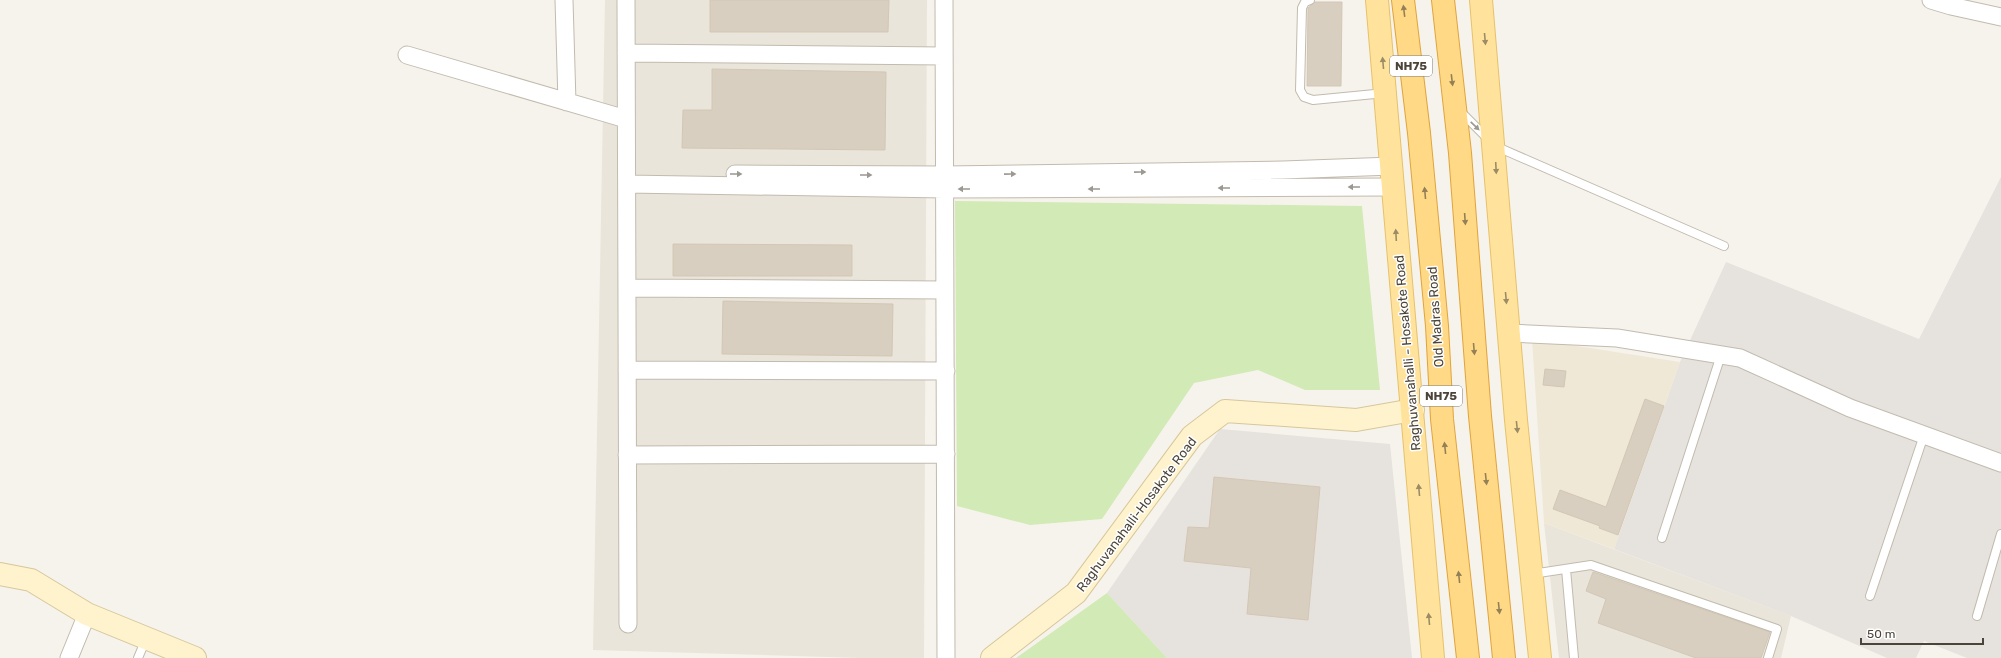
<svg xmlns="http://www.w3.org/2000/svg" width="2001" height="658" font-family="Rubik,sans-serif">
<rect width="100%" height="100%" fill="#f6f3ec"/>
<path fill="#eae5da" d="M605,0H927L924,658H860L593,650Z
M1544,523L1791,616L1781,658H1559Z"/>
<path fill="#e6e2dd" d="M2001,177V658H1967L1924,641L1916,658H1887L1791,616L1614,549L1680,362L1726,262L1919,339Z
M1220,429L1390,444L1412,658H1167L1107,593Z"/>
<path fill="#efe8d6" d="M1532,339L1680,362L1614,549L1544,523Z"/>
<path fill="#d2eab5" d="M955,201L1362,206L1380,390H1305L1258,370L1194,383L1102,519L1030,525L957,506Z
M1107,593L1167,658H1016Z"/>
<path fill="#d8cfc1" stroke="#d3c7b4" d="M710,0H889L888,32H710Z
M1315,2H1342L1341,86H1307L1308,8Z
M712,69L886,72L885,150L682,148L683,110H712Z
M673,244L852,245V276H673Z
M723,301L893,304L892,356L722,354Z
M1545,369L1566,371L1564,387L1543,385Z
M1645,399L1664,406L1618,535L1599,528L1600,526L1553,509L1560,490L1606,507Z
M1214,477L1320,487L1308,620L1247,614L1251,568L1184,561L1188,527L1209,528Z
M1593,572L1770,632L1761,658H1696L1598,623L1606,599L1586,591Z"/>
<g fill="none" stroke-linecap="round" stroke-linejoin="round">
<g stroke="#c2bbae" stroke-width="10">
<path id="service" d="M1310,0L1305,2L1302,8L1300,90L1304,97L1313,100L1385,93
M1460,111L1495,146L1724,246
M1662,538L1721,355
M1566,569L1574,658
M1532,574L1591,565L1777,629L1768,658
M1870,596L1924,435
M1977,616L2001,534
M138,658L146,639"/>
</g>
<g stroke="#c2bbae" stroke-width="19">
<path id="minor" d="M564,0L567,102
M626,0L628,624
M944,0L946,658
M1931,0L1951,6L2001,17
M626,53L944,56
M407,55L626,119
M735,174L945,175L1283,170L1392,166
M627,184L945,189L1393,187
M627,288L945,290
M1509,333L1617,338L1740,358L1850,408L2001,463
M627,370L946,371
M627,455L946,454
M69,658L87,614"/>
</g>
<g stroke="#d6c79b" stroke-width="24">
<path id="secondary" d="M0,574L31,580L87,614L195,658
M992,658L1076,593L1192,436L1225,411L1356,420L1413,410"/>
</g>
<g stroke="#e6c16a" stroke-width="24">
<path id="primary" d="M1377,0L1433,658
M1481,0L1516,420L1540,658"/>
</g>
<g stroke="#e0a43c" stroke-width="24">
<path id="trunk" d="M1403,0L1419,133L1437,326L1442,419L1468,658
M1443,0L1460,153L1480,416L1504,658"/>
</g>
<use href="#service" stroke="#fff" stroke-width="8"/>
<use href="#minor" stroke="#fff" stroke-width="17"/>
<use href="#secondary" stroke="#fff3cd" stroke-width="22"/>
<use href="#primary" stroke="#ffe39c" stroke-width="22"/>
<use href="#trunk" stroke="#ffd985" stroke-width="22"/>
</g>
<defs><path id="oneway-solid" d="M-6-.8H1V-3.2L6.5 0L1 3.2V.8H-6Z"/></defs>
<g fill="#938057">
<use href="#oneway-solid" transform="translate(1404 11) rotate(-97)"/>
<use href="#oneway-solid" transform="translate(1452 80) rotate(83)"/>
<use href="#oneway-solid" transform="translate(1425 193) rotate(-95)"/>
<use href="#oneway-solid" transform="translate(1465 219) rotate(86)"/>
<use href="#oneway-solid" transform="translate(1474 349) rotate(85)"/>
<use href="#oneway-solid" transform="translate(1445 448) rotate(-96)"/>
<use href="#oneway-solid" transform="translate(1486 479) rotate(84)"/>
<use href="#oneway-solid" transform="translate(1459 577) rotate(-96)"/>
<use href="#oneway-solid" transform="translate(1499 608) rotate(84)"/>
</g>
<g fill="#9c8c66">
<use href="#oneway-solid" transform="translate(1485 39) rotate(85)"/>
<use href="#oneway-solid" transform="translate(1383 63) rotate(-95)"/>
<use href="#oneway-solid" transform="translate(1496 168) rotate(87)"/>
<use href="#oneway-solid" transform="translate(1396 235) rotate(-93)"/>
<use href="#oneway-solid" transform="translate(1506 298) rotate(85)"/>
<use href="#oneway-solid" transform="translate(1517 427) rotate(84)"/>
<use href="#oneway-solid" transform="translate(1419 490) rotate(-95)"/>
<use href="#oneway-solid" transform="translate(1429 619) rotate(-95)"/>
</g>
<g fill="#9c9892">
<use href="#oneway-solid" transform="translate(1475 126) rotate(44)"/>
<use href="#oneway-solid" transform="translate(1140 172) rotate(-1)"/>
<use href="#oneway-solid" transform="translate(736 174)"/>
<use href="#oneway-solid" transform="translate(1010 174) rotate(-1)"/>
<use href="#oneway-solid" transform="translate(866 175)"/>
<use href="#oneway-solid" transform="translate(1354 187) rotate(180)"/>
<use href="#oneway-solid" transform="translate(1224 188) rotate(180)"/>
<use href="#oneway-solid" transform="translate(964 189) rotate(180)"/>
<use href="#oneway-solid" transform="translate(1094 189) rotate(180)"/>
</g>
<g text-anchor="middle" stroke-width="3" stroke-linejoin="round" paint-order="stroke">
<g fill="#fff" stroke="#817c74" stroke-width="1">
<rect x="1390" y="56" width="42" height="20" rx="3"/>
<rect x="1420" y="386" width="42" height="20" rx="3"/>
</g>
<g font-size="12" font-weight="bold" fill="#4b4439">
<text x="1411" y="70">NH75</text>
<text x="1441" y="400">NH75</text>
</g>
<g font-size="13" fill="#4b4439" stroke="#fff">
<text transform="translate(1435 317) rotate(-94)" y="5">Old Madras Road</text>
<text transform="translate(1407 353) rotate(-95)" y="5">Raghuvanahalli - Hosakote Road</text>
<text transform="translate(1136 514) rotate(-53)" y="5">Raghuvanahalli-Hosakote Road</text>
</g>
</g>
<path d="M1861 638v6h122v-6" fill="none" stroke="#4b4439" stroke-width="2"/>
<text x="1867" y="638" font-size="12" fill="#4b4439" stroke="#ffffff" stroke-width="3" paint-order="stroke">50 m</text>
</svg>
